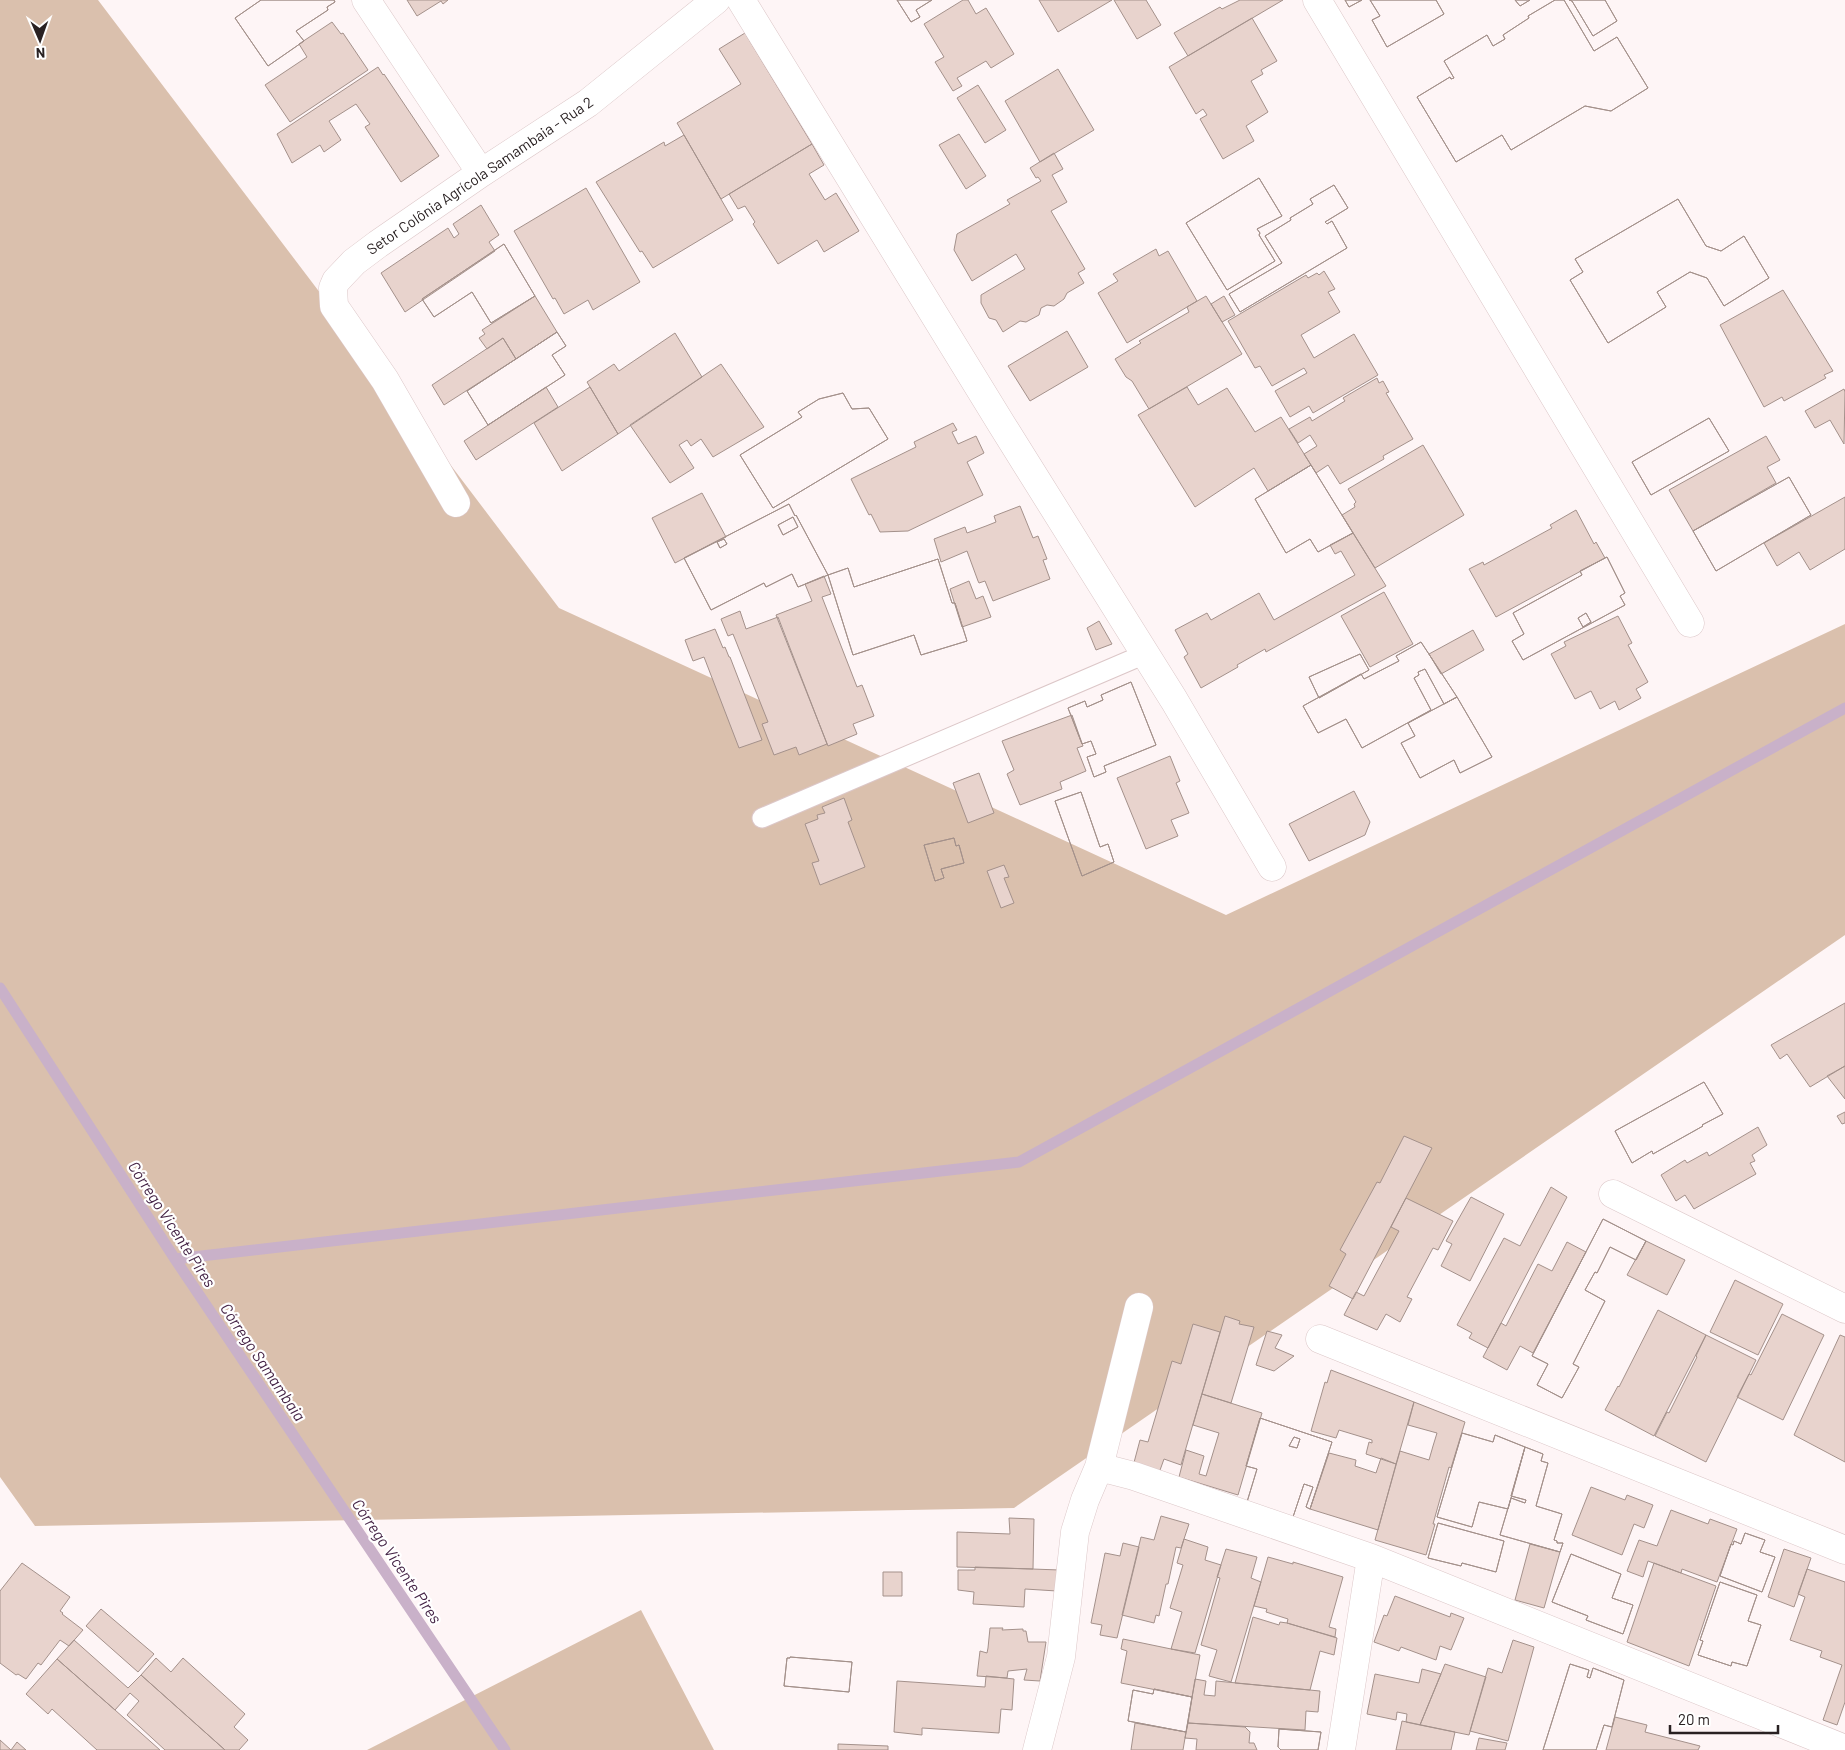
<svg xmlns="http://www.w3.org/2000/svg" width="1845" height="1750" font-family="Barlow,sans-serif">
<rect width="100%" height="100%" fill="#fef5f6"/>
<path fill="#dac0ad" d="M0,0H98L559,608L1226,915L1845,624V935L1014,1508L35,1526L0,1477Z
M641,1610L714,1750H367Z"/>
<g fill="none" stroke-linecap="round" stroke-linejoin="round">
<path stroke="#c9b1c9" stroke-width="11" d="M0,988L175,1259L505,1750
M175,1259L1019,1162L1845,708"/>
</g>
<path fill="#e8d3cd" stroke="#a4918b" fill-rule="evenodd" d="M261,0H334L335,2L327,7L328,10L296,31L304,41L268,66L235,18Z
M261,0H334L335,2L327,7L328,10L296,31L304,41L268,66L235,18Z
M407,0H448L443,4L441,1L417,16Z
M897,0H932L916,10L920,17L911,22Z
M897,0H932L916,10L920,17L911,22Z
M963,0H968L976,14L986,8L1014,54L991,68L986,61L957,78L962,86L953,91L935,62L944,57L924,24Z
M1039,0H1112L1058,32Z
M1114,0H1146L1161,25L1137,39Z
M1240,0H1283L1188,56L1174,33L1220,7L1222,9Z
M1345,0H1362L1349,7Z
M1345,0H1362L1349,7Z
M1370,0H1436L1444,14L1387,47L1372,20L1380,16Z
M1370,0H1436L1444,14L1387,47L1372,20L1380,16Z
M1515,0H1530L1520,6Z
M1515,0H1530L1520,6Z
M1555,0H1564L1594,51L1617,37L1648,88L1611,111L1585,106L1511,150L1502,135L1456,162L1417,97L1450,77L1451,79L1454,78L1444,61L1487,35L1493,46L1505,39L1503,35L1529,18L1528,16Z
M1555,0H1564L1594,51L1617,37L1648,88L1611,111L1585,106L1511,150L1502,135L1456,162L1417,97L1450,77L1451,79L1454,78L1444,61L1487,35L1493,46L1505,39L1503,35L1529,18L1528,16Z
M1569,0H1605L1617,21L1593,36L1572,1Z
M1569,0H1605L1617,21L1593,36L1572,1Z
M1252,18L1277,61L1261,70L1263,74L1251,81L1268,112L1246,126L1254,141L1223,159L1200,119L1207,115L1203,109L1196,114L1169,67Z
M332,22L341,34L343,33L345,36L368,70L290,122L265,85L307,57L299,44Z
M745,33L812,144L721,199L677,123L741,84L719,49Z
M378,67L383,75L384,74L439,156L401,182L365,127L370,124L356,104L329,121L341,140L324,152L320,145L292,163L277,134Z
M1058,69L1094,130L1040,162L1005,101Z
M978,85L1006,130L985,143L957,98Z
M959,134L986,176L966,189L939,145Z
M684,135L733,220L653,268L642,251L640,252L596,182L664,142L665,146Z
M812,144L824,165L809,174L825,200L836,193L859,231L824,252L817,240L778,264L753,224L755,222L745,206L738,209L729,194Z
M1054,153L1063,169L1052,175L1067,202L1051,211L1085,269L1078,273L1084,283L1067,293L1064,299L1054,306L1047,305L1041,308L1039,315L1026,322L1020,321L1003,332L996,320L989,318L981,303V295L1025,269L1016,254L972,281L954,250L957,234L1010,204L1007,200L1041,181L1038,177L1036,178L1030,168Z
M1259,178L1282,216L1257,229L1260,233L1259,235L1275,261L1227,290L1186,223Z
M1259,178L1282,216L1257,229L1260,233L1259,235L1275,261L1227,290L1186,223Z
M1334,185L1348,208L1325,222L1327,224L1332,221L1347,248L1240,312L1229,294L1282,263L1265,236L1291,220L1290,218L1313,204L1310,199Z
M1334,185L1348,208L1325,222L1327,224L1332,221L1347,248L1240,312L1229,294L1282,263L1265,236L1291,220L1290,218L1313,204L1310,199Z
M586,188L640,282L593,310L588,300L564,314L555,298L553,299L514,231Z
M1678,199L1706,246L1721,251L1744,236L1769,278L1724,306L1707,278L1690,272L1657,292L1666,307L1608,343L1570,280L1583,272L1575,259Z
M1678,199L1706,246L1721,251L1744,236L1769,278L1724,306L1707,278L1690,272L1657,292L1666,307L1608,343L1570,280L1583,272L1575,259Z
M481,205L499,235L489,242L495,251L405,312L381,273L448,228L454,238L459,234L453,224Z
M504,244L535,296L491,323L472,292L434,317L422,299Z
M504,244L535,296L491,323L472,292L434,317L422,299Z
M1156,249L1159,256L1168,251L1197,301L1127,343L1098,293L1118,281L1113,274Z
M1324,271L1335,289L1328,292L1340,312L1301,335L1314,358L1354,334L1378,375L1313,413L1309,406L1290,417L1275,391L1307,373L1304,368L1272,386L1260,366L1255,368L1228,321L1306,275L1308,278L1317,273L1319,275Z
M1783,290L1833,371L1824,375L1826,378L1784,401L1782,397L1764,407L1720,325Z
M535,296L557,332L516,359L503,338L487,349L479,338L485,334L482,330Z
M1206,296L1242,354L1149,409L1132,381L1126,377L1115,359L1141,343L1139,341L1189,312L1187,307Z
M1224,296L1235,315L1222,322L1211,304Z
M1067,331L1088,367L1030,401L1008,366Z
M557,332L566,346L552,355L565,375L488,425L467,391Z
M557,332L566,346L552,355L565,375L488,425L467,391Z
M675,333L702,377L618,434L587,382L614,364L619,371Z
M503,338L516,359L444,405L432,385Z
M721,364L764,427L713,457L701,439L691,446L687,440L679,445L694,468L670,483L630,425Z
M1377,378L1379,383L1383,381L1389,392L1386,393L1413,439L1383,456L1384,459L1340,484L1328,465L1316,473L1304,454L1317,446L1310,435L1298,443L1289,429L1310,417L1312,421L1345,401L1343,398Z
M546,387L558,407L476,460L464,441Z
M590,387L618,434L562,471L534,423Z
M1187,387L1198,405L1227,388L1255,432L1281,417L1311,465L1268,491L1254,468L1195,507L1138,415Z
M1844,389L1845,392L1844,444L1830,420L1815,428L1805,411Z
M843,393L852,409L869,408L888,439L773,508L740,455L802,417L798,412L819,399Z
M843,393L852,409L869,408L888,439L773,508L740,455L802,417L798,412L819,399Z
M1709,418L1729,451L1651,495L1632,462Z
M1709,418L1729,451L1651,495L1632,462Z
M953,423L957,430L952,432L958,444L976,436L984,453L967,462L983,495L908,531L880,532L871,514L869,515L851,479L916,447L914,442Z
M1766,436L1780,460L1767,467L1776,483L1693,531L1669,490Z
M1423,445L1464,515L1375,568L1342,515L1355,507L1354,504L1356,502L1348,489Z
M1311,465L1353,533L1318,552L1310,539L1286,553L1255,499Z
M1311,465L1353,533L1318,552L1310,539L1286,553L1255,499Z
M1789,477L1811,515L1716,571L1693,531Z
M1789,477L1811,515L1716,571L1693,531Z
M702,493L726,537L675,563L652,518Z
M1845,497V549L1810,570L1799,552L1777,566L1764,543Z
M789,504L795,516L796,515L828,575L798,587L792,574L766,587L764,583L711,610L684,558ZM793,517L798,527L783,535L778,525ZM724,539L727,544L720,548L717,542Z
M789,504L795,516L796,515L828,575L798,587L792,574L766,587L764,583L711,610L684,558ZM793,517L798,527L783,535L778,525ZM724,539L727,544L720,548L717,542Z
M1020,506L1033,538L1038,536L1047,559L1043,560L1050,579L993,601L985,581L979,583L978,581L967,551L941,562L934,539L965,527L967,533L986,526L996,522L994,516Z
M1576,510L1594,544L1596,542L1605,558L1496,617L1469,569L1483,562L1484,565L1552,528L1550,525Z
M1353,533L1386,586L1266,652L1265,649L1237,665L1238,667L1201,688L1184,657L1188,654L1175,630L1207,613L1211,620L1259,593L1274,620L1355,575L1341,551L1335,554L1330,545Z
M1607,557L1625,593L1620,596L1625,605L1523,660L1512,641L1524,634L1513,613L1582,575L1580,571ZM1586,613L1591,622L1583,627L1578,618Z
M1607,557L1625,593L1620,596L1625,605L1523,660L1512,641L1524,634L1513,613L1582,575L1580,571ZM1586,613L1591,622L1583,627L1578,618Z
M938,559L952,603H955L967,641L921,655L914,635L853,655L828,575L848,568L854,587Z
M938,559L952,603H955L967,641L921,655L914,635L853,655L828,575L848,568L854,587Z
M824,576L831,594L822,597L857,687L862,685L874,716L853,724L857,734L828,746L776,615L812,601L805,584Z
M969,581L976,599L983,596L991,617L962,627L950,589Z
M1384,592L1413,644L1370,667L1341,616Z
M740,611L746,629L778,617L827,744L799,755L796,747L774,755L762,724L768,722L733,634L728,636L721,619Z
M1618,616L1632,643L1628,645L1648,682L1636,689L1641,698L1619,710L1615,701L1600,709L1591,691L1575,699L1551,654L1566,646L1564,642Z
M1099,621L1112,644L1096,650L1087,628Z
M715,629L723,648L725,647L729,657H730L762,740L739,748L704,657L693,661L685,640Z
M1473,630L1484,650L1441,674L1429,654Z
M1421,642L1457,697L1444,704L1425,669L1418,672L1419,675L1414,678L1431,710L1362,748L1346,719L1318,733L1303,706L1361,674L1364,679L1399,661L1396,656Z
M1421,642L1457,697L1444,704L1425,669L1418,672L1419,675L1414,678L1431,710L1362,748L1346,719L1318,733L1303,706L1361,674L1364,679L1399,661L1396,656Z
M1360,654L1369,670L1319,698L1309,677Z
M1360,654L1369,670L1319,698L1309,677Z
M1131,682L1156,745L1104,766L1106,772L1094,777L1087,757L1096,754L1091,741L1082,744L1068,708L1085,701L1087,707L1103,700L1101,695Z
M1131,682L1156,745L1104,766L1106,772L1094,777L1087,757L1096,754L1091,741L1082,744L1068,708L1085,701L1087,707L1103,700L1101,695Z
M1457,697L1492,757L1460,773L1454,760L1420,778L1401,743L1415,736L1408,723Z
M1457,697L1492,757L1460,773L1454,760L1420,778L1401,743L1415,736L1408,723Z
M1072,715L1083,746L1077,748L1086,771L1060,782L1062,789L1020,805L1007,774L1014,770L1002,741Z
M1170,756L1180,781L1176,783L1189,813L1171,820L1178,836L1146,849L1117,778Z
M979,773L994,813L968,823L953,783Z
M1354,791L1370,822L1365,835L1309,861L1289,824Z
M1081,792L1100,847L1108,844L1114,862L1082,876L1055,801Z
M1081,792L1100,847L1108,844L1114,862L1082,876L1055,801Z
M844,798L852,820L848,822L865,867L820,885L812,863L819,861L805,824L818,819L817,815L825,813L822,807Z
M954,838L956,846L959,845L964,863L941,869L944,878L935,881L924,845Z
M954,838L956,846L959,845L964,863L941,869L944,878L935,881L924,845Z
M1004,865L1009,877L1004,878L1014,903L1001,908L987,871Z
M1845,1003V1066L1810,1087L1787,1054L1780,1059L1771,1045Z
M1845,1066V1099L1827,1076Z
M1704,1082L1723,1114L1702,1125L1703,1126L1653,1154L1652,1151L1632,1163L1615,1131Z
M1704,1082L1723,1114L1702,1125L1703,1126L1653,1154L1652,1151L1632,1163L1615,1131Z
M1845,1112V1123L1842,1124L1837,1116Z
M1758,1127L1767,1145L1752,1155L1755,1161L1750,1163L1756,1174L1694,1209L1685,1195L1676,1201L1661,1175L1685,1160L1687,1163L1707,1152L1709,1156Z
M1404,1136L1432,1148L1353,1299L1329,1286L1346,1254L1340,1250L1377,1182L1380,1183Z
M1551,1187L1567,1197L1488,1348L1469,1338L1472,1333L1457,1325L1504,1238L1520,1246Z
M1471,1197L1504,1214L1470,1281L1441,1266L1452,1244L1446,1241Z
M1406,1198L1453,1221L1438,1250L1433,1248L1407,1297L1412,1299L1400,1322L1386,1314L1377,1330L1344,1315L1356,1292L1364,1296L1399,1231L1391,1227Z
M1603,1219L1646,1241L1636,1260L1610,1247L1597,1273L1595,1272L1585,1290L1605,1301L1573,1364L1579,1367L1562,1398L1537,1385L1548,1364L1532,1356Z
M1603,1219L1646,1241L1636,1260L1610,1247L1597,1273L1595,1272L1585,1290L1605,1301L1573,1364L1579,1367L1562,1398L1537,1385L1548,1364L1532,1356Z
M1646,1241L1685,1260L1667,1295L1627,1275Z
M1567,1242L1586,1252L1533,1353L1520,1346L1507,1370L1483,1357L1501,1323L1506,1326L1538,1264L1552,1271Z
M1735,1280L1783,1304L1758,1355L1710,1332Z
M1658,1310L1706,1335L1654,1436L1605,1410L1618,1386L1619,1387Z
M1782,1314L1824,1335L1783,1420L1737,1397L1749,1374L1751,1375Z
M1225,1316L1240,1321L1239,1324L1254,1327L1231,1403L1202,1394Z
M1193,1324L1220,1332L1181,1465L1164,1459L1159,1473L1132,1470L1140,1440L1148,1442L1172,1361L1181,1364Z
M1267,1331L1282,1335L1275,1348L1294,1356L1274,1371L1256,1365Z
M1706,1335L1756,1360L1706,1462L1655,1436L1667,1412L1669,1413L1697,1357L1696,1356Z
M1840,1335L1845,1337V1462L1794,1435Z
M1331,1370L1414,1402L1396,1464L1366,1454L1369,1442L1372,1443V1440L1339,1430L1336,1438L1311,1431L1325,1382L1327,1383Z
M1202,1394L1262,1413L1238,1495L1179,1477L1186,1450L1204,1456L1199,1474L1206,1476L1219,1433L1193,1425Z
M1414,1402L1465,1422L1451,1468L1449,1467L1433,1524H1435L1426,1555L1375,1540L1400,1451L1429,1460L1433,1446L1437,1433L1408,1425Z
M1260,1418L1332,1442L1310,1509L1306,1507L1313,1487L1304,1484L1293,1517L1247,1502L1257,1469L1246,1466ZM1294,1437L1300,1439L1297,1448L1289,1446Z
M1260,1418L1332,1442L1310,1509L1306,1507L1313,1487L1304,1484L1293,1517L1247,1502L1257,1469L1246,1466ZM1294,1437L1300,1439L1297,1448L1289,1446Z
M1462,1433L1493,1442L1495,1435L1525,1447L1508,1509L1479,1502L1472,1527L1437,1517Z
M1462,1433L1493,1442L1495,1435L1525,1447L1508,1509L1479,1502L1472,1527L1437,1517Z
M1525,1447L1543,1454L1541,1461L1548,1463L1536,1506L1562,1514L1554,1540L1557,1541V1543H1563L1560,1552L1500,1535L1511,1498L1525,1503L1526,1500L1511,1496Z
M1525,1447L1543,1454L1541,1461L1548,1463L1536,1506L1562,1514L1554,1540L1557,1541V1543H1563L1560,1552L1500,1535L1511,1498L1525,1503L1526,1500L1511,1496Z
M1329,1453L1356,1460L1355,1466L1376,1473L1381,1458L1396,1464L1378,1530L1310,1509Z
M1591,1487L1625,1500L1627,1495L1653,1505L1644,1528L1634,1524L1622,1555L1572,1535Z
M1671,1510L1708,1524L1710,1519L1737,1529L1717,1582L1682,1569L1681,1573L1648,1561L1643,1577L1627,1571L1639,1540L1657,1546Z
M1161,1516L1189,1524L1181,1548L1176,1547L1168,1584H1166L1159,1616L1156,1615L1154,1623L1122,1615L1141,1537L1154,1540Z
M1009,1518L1034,1519L1033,1569L957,1567V1532L1010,1534Z
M1438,1523L1504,1541L1496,1572L1462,1563L1461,1566L1428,1558Z
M1438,1523L1504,1541L1496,1572L1462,1563L1461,1566L1428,1558Z
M1745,1533L1765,1540L1760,1552L1775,1557L1762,1592L1720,1576L1731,1544L1733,1545L1734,1541L1741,1544Z
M1745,1533L1765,1540L1760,1552L1775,1557L1762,1592L1720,1576L1731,1544L1733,1545L1734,1541L1741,1544Z
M1184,1539L1208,1547L1205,1560L1221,1565L1195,1653L1171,1649L1182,1612L1170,1608L1183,1565L1177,1563Z
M1123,1543L1139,1547L1117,1638L1100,1635L1102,1625L1091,1623L1105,1553L1120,1556Z
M1530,1544L1560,1552L1544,1608L1515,1600Z
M1226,1549L1257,1557L1251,1578L1261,1582L1231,1682L1209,1676L1217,1650L1201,1645L1220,1578L1217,1577Z
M1784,1549L1811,1558L1794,1607L1768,1597Z
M1571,1554L1621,1574L1612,1598L1633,1605L1623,1634L1586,1620L1588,1616L1552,1602Z
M1571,1554L1621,1574L1612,1598L1633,1605L1623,1634L1586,1620L1588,1616L1552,1602Z
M1268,1557L1293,1564V1562L1343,1577L1329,1627L1336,1629L1335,1637L1287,1623L1288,1619L1266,1612L1267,1609L1254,1606Z
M22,1563L70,1597L60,1611L63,1613L62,1614L83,1630L69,1646L60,1640L41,1665L38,1663L26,1679L18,1674L16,1675L0,1663V1591Z
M1654,1563L1716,1586L1689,1666L1627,1642Z
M975,1567L1060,1570L1057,1591L1025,1589L1024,1607L973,1604L974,1592L958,1590V1570H975Z
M1807,1569L1845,1582V1702L1837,1725L1823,1720L1842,1665L1820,1657L1822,1651L1790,1640L1805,1597L1798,1594Z
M883,1572H902V1596H883Z
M1720,1582L1757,1595L1748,1621L1761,1625L1747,1666L1732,1662L1731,1666L1698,1655L1703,1641L1700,1640Z
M1720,1582L1757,1595L1748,1621L1761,1625L1747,1666L1732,1662L1731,1666L1698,1655L1703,1641L1700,1640Z
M1395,1596L1450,1617L1451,1613L1464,1618L1451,1650L1440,1646L1436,1660L1401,1647L1399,1651L1374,1642L1384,1615L1387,1616Z
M101,1609L154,1654L138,1672L86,1626Z
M1253,1617L1279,1625L1280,1622L1287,1623L1337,1638L1334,1655L1320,1651L1310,1690L1235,1683Z
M990,1628H1003L1002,1630L1023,1629V1631H1026L1028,1642H1046L1040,1681L1024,1680L1027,1669L1008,1671L1007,1678L977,1676L980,1651L987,1653L988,1648Z
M1123,1639L1200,1655L1192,1697L1121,1683L1127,1651L1121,1649Z
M74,1640L128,1688L141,1675L225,1750H165L127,1715L139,1701L130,1693L115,1710L57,1659Z
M1513,1640L1534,1647L1508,1741L1470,1731L1488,1668L1502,1673Z
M790,1657L852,1662L849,1692L784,1686L787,1658H790Z
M790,1657L852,1662L849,1692L784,1686L787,1658H790Z
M156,1658L171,1672L183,1658L245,1714L234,1727L248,1740L239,1750H225L141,1675Z
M57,1659L115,1710L160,1750H97L52,1709L48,1714L26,1694Z
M1445,1664L1486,1677L1469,1735L1420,1725Z
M1570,1664L1589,1670L1587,1677L1590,1678L1593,1668L1624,1680L1612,1727L1604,1725L1596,1750H1543Z
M1570,1664L1589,1670L1587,1677L1590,1678L1593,1668L1624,1680L1612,1727L1604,1725L1596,1750H1543Z
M1422,1669L1441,1674L1420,1725L1406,1722L1407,1714L1397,1712L1396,1720L1367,1714L1375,1674L1419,1683Z
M986,1676L1014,1679L1012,1710L1001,1709L999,1733L922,1728V1735L894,1732L897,1681L985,1687Z
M1195,1679L1206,1681L1204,1695L1215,1696L1216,1681L1320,1691L1318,1712L1306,1711L1305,1730L1188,1723Z
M1154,1689L1192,1697L1186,1732L1128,1721L1133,1690L1153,1694Z
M1154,1689L1192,1697L1186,1732L1128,1721L1133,1690L1153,1694Z
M1615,1717L1647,1725L1645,1732L1700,1746L1698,1750H1606Z
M1402,1721L1455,1732L1451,1750H1396Z
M1135,1723L1186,1732L1183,1750H1131Z
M1188,1723L1245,1727L1250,1732L1249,1743H1254L1257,1750H1196L1197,1739L1185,1738Z
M1279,1729L1321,1732L1318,1750H1281L1278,1747Z
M1279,1729L1321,1732L1318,1750H1281L1278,1747Z
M1479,1738L1507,1743L1505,1750H1476Z
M0,1740L11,1750H0Z
M17,1742L26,1750H11Z
M838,1744L888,1746V1750H838Z"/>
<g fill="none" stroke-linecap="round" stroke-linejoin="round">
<g stroke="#dcc7c8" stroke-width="21">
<path id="lane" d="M762,818L1145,654"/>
</g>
<g stroke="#dcc7c8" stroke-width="29">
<path id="street" d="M366,0L481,173
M741,0L1002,425L1174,700L1272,867
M1317,0L1690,623
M456,503L385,380L334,306L333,288L336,281L354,262L378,244L481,173L588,103L716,0
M1613,1194L1845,1309
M1320,1339L1845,1550
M1099,1467L1139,1307
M1037,1750L1061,1657L1075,1532L1085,1500L1099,1467L1134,1476L1371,1558L1845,1749
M1341,1750L1371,1558"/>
</g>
<use href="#lane" stroke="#fff" stroke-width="19"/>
<use href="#street" stroke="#fff" stroke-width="28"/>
</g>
<g text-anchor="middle" stroke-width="4.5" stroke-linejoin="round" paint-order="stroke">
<g font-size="15" fill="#292122" stroke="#fff">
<text transform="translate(480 176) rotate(-34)" y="5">Setor Colônia Agrícola Samambaia - Rua 2</text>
</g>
<g font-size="16" font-style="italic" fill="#452446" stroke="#fff">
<text transform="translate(172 1224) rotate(57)" y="6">Córrego Vicente Pires</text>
<text transform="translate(263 1362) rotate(56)" y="6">Córrego Samambaia</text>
<text transform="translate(397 1561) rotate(56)" y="6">Córrego Vicente Pires</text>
</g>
</g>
<g transform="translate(40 40) rotate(178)" stroke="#ffffff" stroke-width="4" paint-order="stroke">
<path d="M0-4L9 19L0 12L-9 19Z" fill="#292122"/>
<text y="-8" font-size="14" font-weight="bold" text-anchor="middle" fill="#292122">N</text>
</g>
<path d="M1670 1725v8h108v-8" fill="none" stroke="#292122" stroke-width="2.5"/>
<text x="1678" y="1725" font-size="15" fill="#292122" stroke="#ffffff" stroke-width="4" paint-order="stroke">20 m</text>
</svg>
